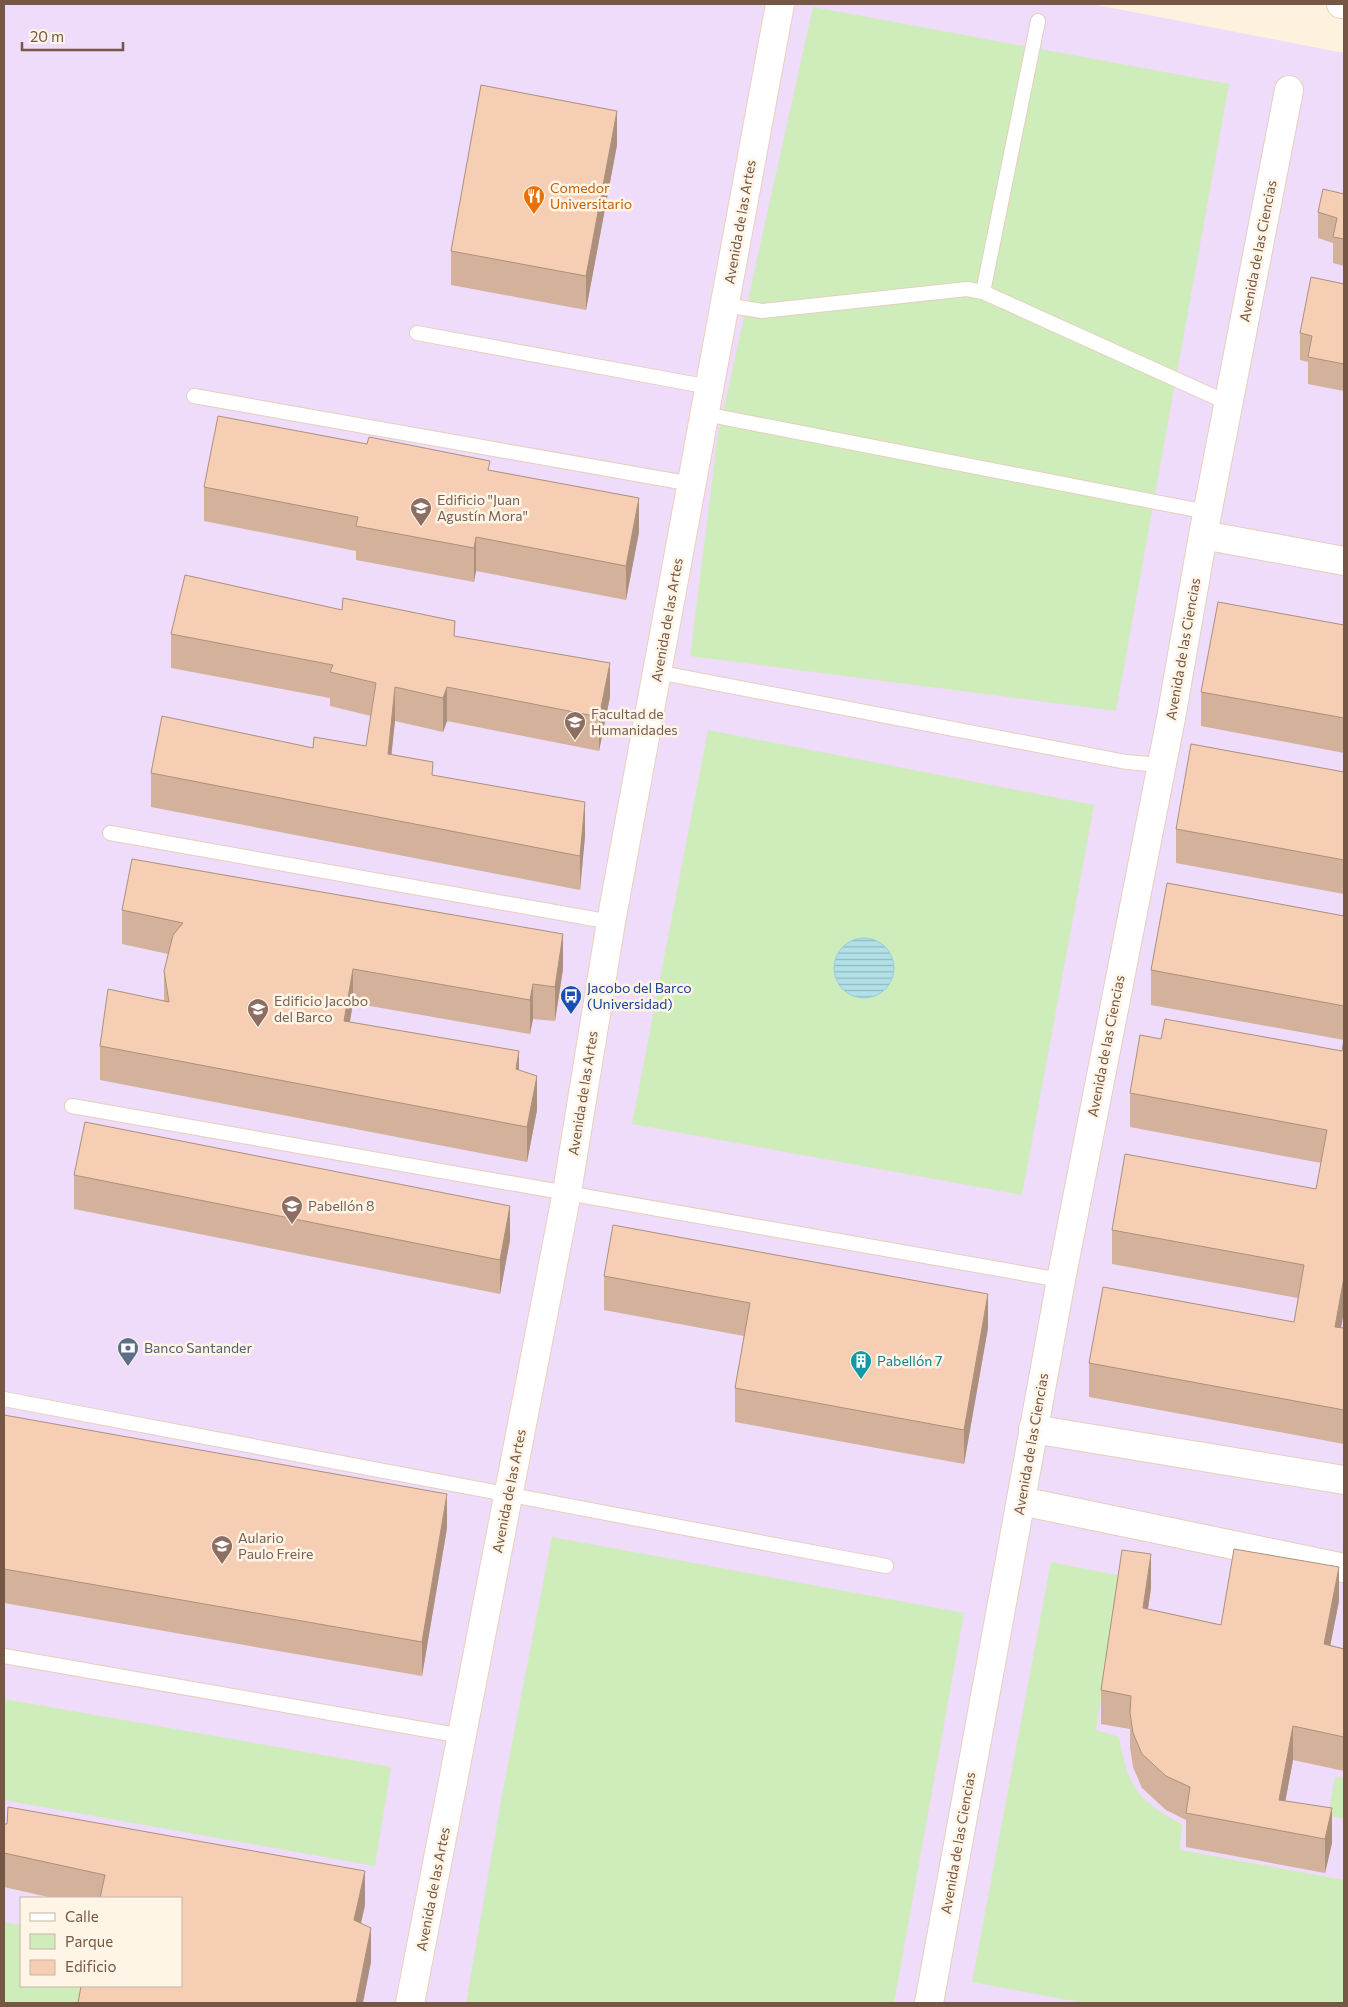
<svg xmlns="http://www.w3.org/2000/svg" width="1348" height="2007" font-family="Commissioner,sans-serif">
<defs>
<pattern id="water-rules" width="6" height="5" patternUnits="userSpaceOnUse" patternTransform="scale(1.25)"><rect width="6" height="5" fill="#b1e0e9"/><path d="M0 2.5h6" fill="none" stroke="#95b8be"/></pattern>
</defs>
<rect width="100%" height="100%" fill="#fef2de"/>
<path fill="#efdbfa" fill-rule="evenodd" d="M4,4H1092L1344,53V2003H4ZM21,1898H181V1986H21Z"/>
<path fill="#cfecbb" d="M813,7L1229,84L1116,711L690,656L718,435Z
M708,730L1094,805L1022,1195L632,1124Z
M552,1537L964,1613L894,2003H466L502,1795Z
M1051,1562L1121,1576L1096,1730L1119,1737C1128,1787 1137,1800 1182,1824L1180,1850L1344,1880V2003H1084L972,1982Z
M4,1699L391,1767L375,1866L4,1800Z
M1335,1777L1344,1778V1819L1328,1815Z
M4,1922L21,1925V1986H87L84,2003H4Z"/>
<path fill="url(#water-rules)" stroke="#96d0db" d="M834 968a30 30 0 1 1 60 0a30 30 0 1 1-60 0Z"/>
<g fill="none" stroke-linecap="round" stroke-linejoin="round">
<g stroke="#e5cfbc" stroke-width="16">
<path id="lane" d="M983,292L1038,21
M725,305L762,311L967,289L983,292L1228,403
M417,333L710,387
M194,396L692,484
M705,414L1207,512
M657,672L1126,762L1161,765
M110,833L611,922
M72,1106L1061,1280
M4,1399L886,1566
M4,1656L462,1736"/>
</g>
<g stroke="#e5cfbc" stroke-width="30">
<path id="street" d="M1203,535L1344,561
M1033,1429L1344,1480
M1021,1501L1344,1568
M929,2003L1061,1280L1171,718L1203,535L1289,90"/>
</g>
<g stroke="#ead0b9" stroke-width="30">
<path id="secondary" d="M1341,4H1344
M410,2003L567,1192L611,922L780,4"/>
</g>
<use href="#lane" stroke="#fff" stroke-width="14"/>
<use href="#street" stroke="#fff" stroke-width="28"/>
<use href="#secondary" stroke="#fff" stroke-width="28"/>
</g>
<path fill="#d4b19a" d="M617,145L586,310L451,285V251Z
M1344,194V266L1333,263V243L1318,238V212Z
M1344,284V391L1308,384V362L1300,360V333Z
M490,470L639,532L626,600L476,571L474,582L356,560V551L204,521V487Z
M1344,625V753L1201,726V692Z
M171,634L455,636L610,697L599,751L447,721L443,732L395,721L391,754L433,775L585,836L580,890L151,807V773L313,748L366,746L371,716L330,706V698L171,668Z
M1344,772V894L1176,863V829Z
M122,910L563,969L555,1021L533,1019L530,1034L353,1003L350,1022L519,1070L537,1110L527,1162L100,1080V1046L164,1001V971L168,954L122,944Z
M1344,916V1311L1341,1328H1344V1444L1089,1397V1363L1294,1322L1298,1298L1112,1264V1230L1316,1189L1321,1163L1130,1127V1093L1161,1039L1342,1051L1344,1040L1151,1005V970Z
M74,1175L510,1240L500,1294L74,1209Z
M604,1276L988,1328L964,1464L735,1422V1388L744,1336L604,1310Z
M4,1415L447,1528L422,1676L4,1603Z
M1151,1588L1148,1609L1221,1625L1339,1601L1330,1645L1344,1649V1771L1293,1760L1285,1801L1332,1843L1325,1873L1186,1847V1820L1166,1810L1142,1788L1133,1767L1130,1747V1729L1101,1724V1690Z
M4,1824L365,1905L361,1923L371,1962L181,1898H53L4,1887Z"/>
<path fill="#ac907d" d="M617,111V145L586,310V276Z
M639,498V532L626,600V566Z
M476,537V571L474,582V548Z
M610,663V697L599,751V717Z
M395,687V721L388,788V754Z
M447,687V721L443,732V698Z
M585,802V836L580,890V856Z
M563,934V969L555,1021V987Z
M353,969V1003L344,1055V1021Z
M533,984V1019L530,1034V1000Z
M519,1051V1085L516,1069Z
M537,1076V1110L527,1162V1127Z
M510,1206V1240L500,1294V1260Z
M1344,1277V1311L1335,1361V1327Z
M988,1294V1328L964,1464V1430Z
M447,1494V1528L422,1676V1642Z
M1151,1554V1588L1143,1642V1608Z
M1339,1567V1601L1324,1678V1644Z
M1293,1726V1760L1280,1830L1279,1800Z
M1332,1808V1843L1325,1873V1839Z
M365,1871V1905L354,1954V1920Z
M371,1928V1962L363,2003H356Z"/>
<path fill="#f6ceb3" stroke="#ac907d" d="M481,85L617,111L586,276L451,251Z
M1323,189L1344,194V239L1333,237L1337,218L1318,212Z
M1311,277L1344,284V364L1308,357L1312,336L1300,333Z
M218,416L367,444L369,437L490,461L488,470L639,498L626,566L476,537L474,548L356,526L358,517L204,487Z
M185,575L342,610L343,598L455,621L454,636L610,663L599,717L447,687L443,698L395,687L388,754L433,762L432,775L585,802L580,856L151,773L162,716L313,748L314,737L366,746L376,683L330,672L333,665L171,634Z
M1218,602L1344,625V718L1201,692Z
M1191,744L1344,772V860L1176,829Z
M132,859L563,934L555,987L533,984L530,1000L353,969L344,1021L519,1051L516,1069L537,1076L527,1127L100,1046L108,989L169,1002L164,971L173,935L183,923L122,910Z
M1167,883L1344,916V1006L1151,970Z
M1165,1019L1342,1051L1344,1039V1277L1335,1327L1344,1328V1410L1089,1363L1103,1287L1294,1322L1304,1265L1112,1230L1125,1154L1316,1189L1327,1130L1130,1093L1140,1035L1161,1039Z
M85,1122L510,1206L500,1260L74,1175Z
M613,1225L988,1294L964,1430L735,1388L750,1303L604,1276Z
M4,1415L447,1494L422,1642L4,1569Z
M1234,1549L1339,1567L1324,1644L1344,1649V1737L1293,1726L1279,1800L1332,1808L1325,1839L1186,1813L1190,1787L1166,1776L1142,1754L1133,1733L1130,1713L1131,1696L1101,1690L1122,1550L1151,1554L1143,1608L1221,1625Z
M8,1807L365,1871L354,1920L371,1928L356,2003H78L81,1986H181V1898H100L105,1875L4,1853V1824H7Z"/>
<defs>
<g id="restaurant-pin" transform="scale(1.125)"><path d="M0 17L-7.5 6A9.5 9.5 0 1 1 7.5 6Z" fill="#e8710a" stroke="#fff5e6"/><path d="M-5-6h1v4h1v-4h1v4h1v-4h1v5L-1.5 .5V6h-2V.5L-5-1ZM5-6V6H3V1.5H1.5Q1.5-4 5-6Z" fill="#fff"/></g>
<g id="university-pin" transform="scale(1.125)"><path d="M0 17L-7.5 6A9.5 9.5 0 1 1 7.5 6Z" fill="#8d6e63" stroke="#fff5e6"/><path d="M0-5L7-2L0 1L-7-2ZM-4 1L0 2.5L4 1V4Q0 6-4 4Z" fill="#fff"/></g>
<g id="bus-pin" transform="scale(1.125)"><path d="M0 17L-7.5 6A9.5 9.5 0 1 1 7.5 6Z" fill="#1a4fb4" stroke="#fff5e6"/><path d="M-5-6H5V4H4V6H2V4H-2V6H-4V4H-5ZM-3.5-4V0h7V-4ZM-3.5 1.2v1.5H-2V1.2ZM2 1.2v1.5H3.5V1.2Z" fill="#fff"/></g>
<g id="bank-pin" transform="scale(1.125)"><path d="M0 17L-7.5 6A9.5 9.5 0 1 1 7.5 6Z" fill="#5c6f8a" stroke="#fff5e6"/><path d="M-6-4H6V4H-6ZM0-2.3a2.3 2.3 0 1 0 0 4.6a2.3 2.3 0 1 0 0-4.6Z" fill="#fff"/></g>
<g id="building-pin" transform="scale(1.125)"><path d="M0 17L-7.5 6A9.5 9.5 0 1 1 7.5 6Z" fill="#0f9aa8" stroke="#fff5e6"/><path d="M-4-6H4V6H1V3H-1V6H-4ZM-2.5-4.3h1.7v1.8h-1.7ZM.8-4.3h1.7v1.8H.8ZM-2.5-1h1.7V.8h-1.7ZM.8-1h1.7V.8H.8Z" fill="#fff"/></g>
</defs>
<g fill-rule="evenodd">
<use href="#restaurant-pin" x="534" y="196"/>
<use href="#university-pin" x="421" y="508"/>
<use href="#university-pin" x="575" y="722"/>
<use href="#bus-pin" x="571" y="996"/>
<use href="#university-pin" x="258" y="1009"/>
<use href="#university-pin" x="292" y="1206"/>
<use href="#bank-pin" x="128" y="1348"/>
<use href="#building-pin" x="861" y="1361"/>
<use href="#university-pin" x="222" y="1546"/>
</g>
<g text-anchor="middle" stroke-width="5" stroke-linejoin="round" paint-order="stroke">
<g font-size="14" fill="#c56008" stroke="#fff5e6" text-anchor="start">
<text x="550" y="193">Comedor<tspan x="550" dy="16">Universitario</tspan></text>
</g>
<g font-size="14" fill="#765644" stroke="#fff5e6">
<text transform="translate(740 222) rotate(-80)" y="5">Avenida de las Artes</text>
<text transform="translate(1258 251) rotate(-79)" y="5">Avenida de las Ciencias</text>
<text transform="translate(667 620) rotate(-80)" y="5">Avenida de las Artes</text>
<text transform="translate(1183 649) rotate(-80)" y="5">Avenida de las Ciencias</text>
<text transform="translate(1106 1046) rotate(-79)" y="5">Avenida de las Ciencias</text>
<text transform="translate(583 1093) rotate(-81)" y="5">Avenida de las Artes</text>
<text transform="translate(1031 1444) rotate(-80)" y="5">Avenida de las Ciencias</text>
<text transform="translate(509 1491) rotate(-79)" y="5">Avenida de las Artes</text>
<text transform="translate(958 1843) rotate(-80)" y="5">Avenida de las Ciencias</text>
<text transform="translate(433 1889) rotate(-79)" y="5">Avenida de las Artes</text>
</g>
<g font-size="14" fill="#785e54" stroke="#fff5e6" text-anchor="start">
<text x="437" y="505">Edificio "Juan<tspan x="437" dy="16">Agustín Mora"</tspan></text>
<text x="591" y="719">Facultad de<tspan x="591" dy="16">Humanidades</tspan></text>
<text x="274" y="1006">Edificio Jacobo<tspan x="274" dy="16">del Barco</tspan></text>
<text x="308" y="1211">Pabellón 8</text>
<text x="238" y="1543">Aulario<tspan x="238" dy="16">Paulo Freire</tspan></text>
</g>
<g font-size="14" fill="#164399" stroke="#fff5e6" text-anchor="start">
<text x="587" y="993">Jacobo del Barco<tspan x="587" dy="16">(Universidad)</tspan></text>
</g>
<g font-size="14" fill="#4e5e75" stroke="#fff5e6" text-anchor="start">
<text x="144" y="1353">Banco Santander</text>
</g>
<g font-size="14" fill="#0d838f" stroke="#fff5e6" text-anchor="start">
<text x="877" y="1366">Pabellón 7</text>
</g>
</g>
<rect width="1348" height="2007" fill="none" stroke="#765644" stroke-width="10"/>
<rect x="20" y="1897" width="162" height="90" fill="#fff5e6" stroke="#c8b5a5"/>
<rect x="30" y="1913" width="25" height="8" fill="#ffffff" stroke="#c8b5a5"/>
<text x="65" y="1922" font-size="15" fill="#765644">Calle</text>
<rect x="30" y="1934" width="25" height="15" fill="#cfecbb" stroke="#c8b5a5"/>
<text x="65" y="1947" font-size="15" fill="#765644">Parque</text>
<rect x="30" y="1960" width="25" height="15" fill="#f6ceb3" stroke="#c8b5a5"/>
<text x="65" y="1972" font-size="15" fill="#765644">Edificio</text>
<path d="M22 42v8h101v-8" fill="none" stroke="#765644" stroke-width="2.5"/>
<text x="30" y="42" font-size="15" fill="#765644" stroke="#fff5e6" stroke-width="4" paint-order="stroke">20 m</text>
</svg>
